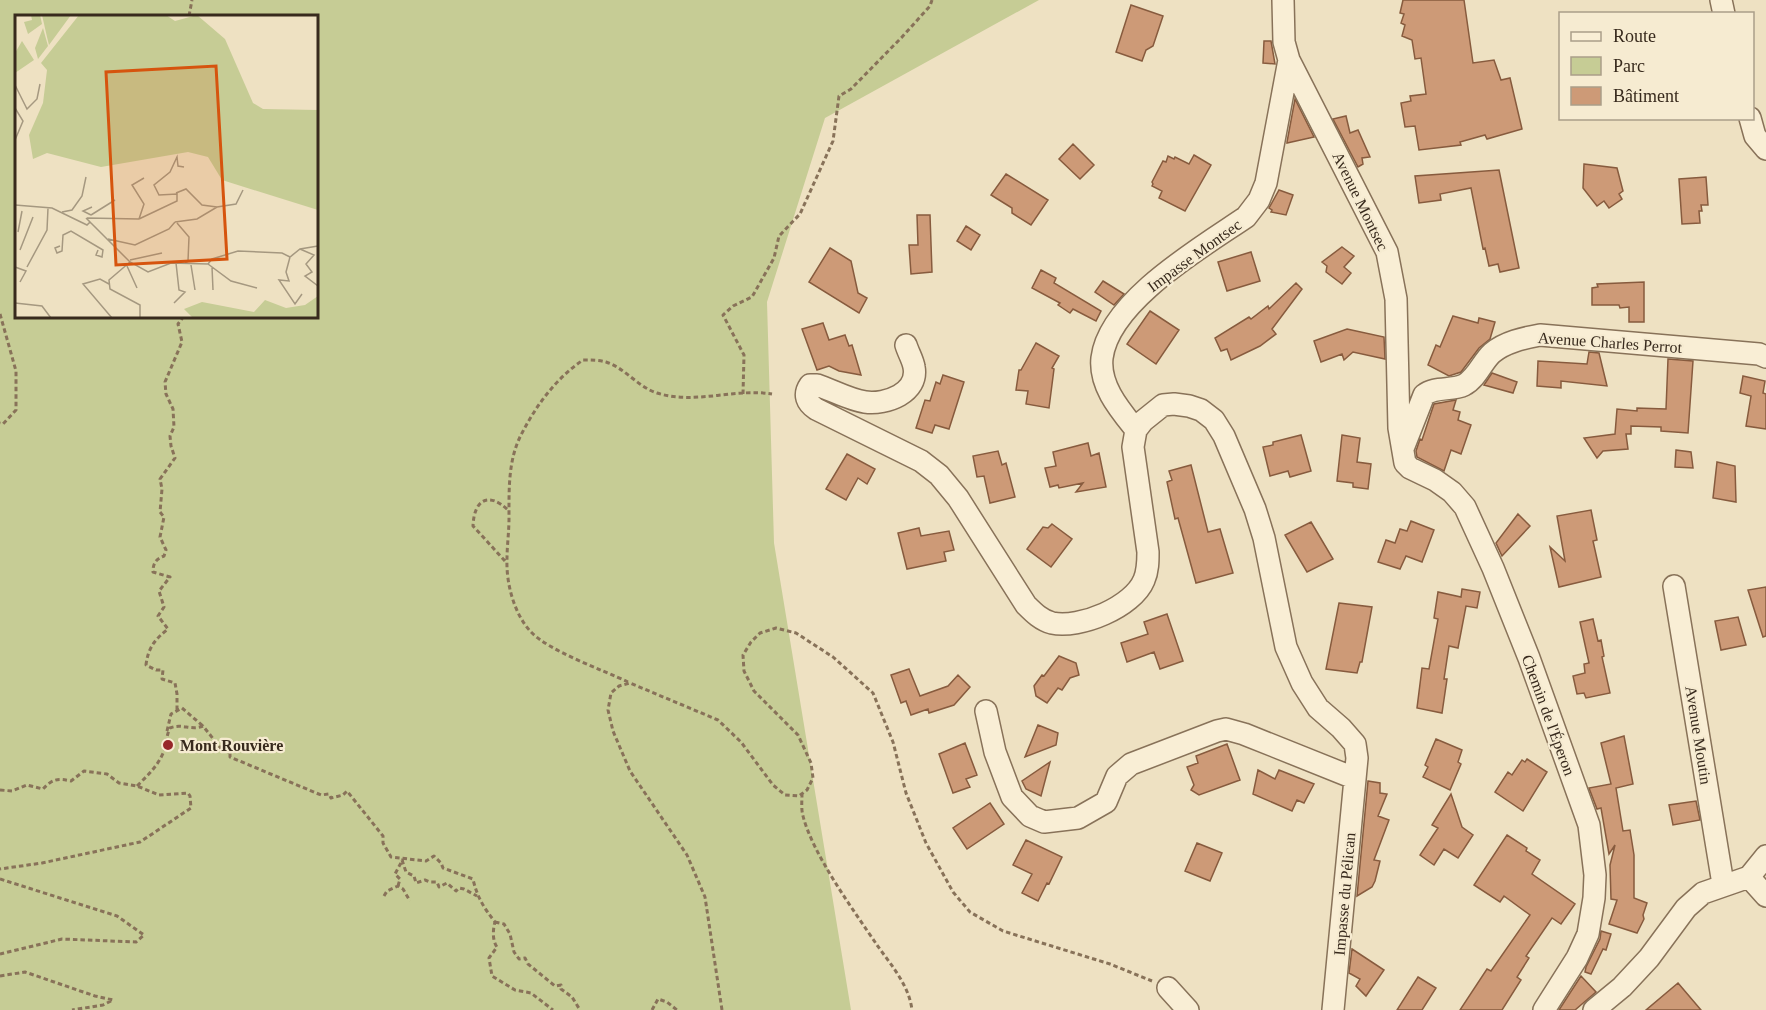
<svg xmlns="http://www.w3.org/2000/svg" width="1766" height="1010" font-family="Georgia,serif">
<rect width="100%" height="100%" fill="#eee1c2"/>
<path fill="#c6cc95" fill-rule="evenodd" d="M0,0H1039L825,118L767,302L774,543L851,1010H0ZM16,16H316V316H16Z"/>
<path fill="#cd9a77" stroke="#875b3e" stroke-width="1.5" d="M1403,0H1464L1473,63L1494,60L1501,80L1510,78L1522,129L1487,139L1485,135L1460,142L1461,145L1419,150L1415,126L1405,127L1401,103L1411,101L1410,96L1426,94L1421,58L1415,59L1412,40L1402,36L1405,25L1401,23L1404,14L1400,13Z
M1131,5L1163,16L1153,46L1146,50L1142,61L1116,52Z
M1264,41H1271L1275,64L1263,63Z
M1295,99L1314,137L1287,143V142Z
M1346,116L1350,133L1358,130L1370,157L1362,158L1363,164L1358,167L1333,119Z
M1073,144L1094,165L1080,179L1059,159Z
M1194,155L1211,165L1185,211L1159,198L1162,191L1152,186L1153,184L1152,182L1163,161L1166,162L1168,156L1174,159L1175,157L1189,164Z
M1584,164L1617,168L1623,191L1619,194L1622,199L1609,208L1604,201L1597,206L1583,188Z
M1499,170L1519,268L1500,272L1498,264L1489,266L1485,248L1483,249L1471,188L1440,194L1441,200L1419,203L1415,176Z
M1006,174L1048,200L1031,225L1012,213V208L991,195Z
M1706,177L1708,205H1701L1702,211H1699L1700,223L1682,224L1679,179Z
M1279,190L1293,195L1286,215L1271,212L1272,210L1269,208Z
M917,215H930L932,272L911,274L909,245H918Z
M966,226L980,235L971,250L957,241Z
M1342,247L1354,256L1344,267L1351,273L1342,284L1326,272L1327,266L1322,262Z
M830,248L851,261L858,293L867,298L859,313L809,282Z
M1251,252L1260,281L1227,291L1218,262Z
M1041,270L1056,278L1054,283L1101,311L1096,321L1073,309L1070,313L1058,305L1060,303L1032,288Z
M1103,281L1124,294L1114,305L1095,292Z
M1644,282V322H1629V307L1620,308L1619,305H1592V288L1598,287L1597,284Z
M1296,283L1302,289L1272,329L1276,334L1260,346L1231,360L1227,349L1221,351L1215,338L1249,317L1251,319L1268,306L1269,309Z
M1150,311L1179,330L1156,364L1127,344Z
M1453,316L1478,323L1479,318L1495,322L1490,339L1479,348L1461,372L1449,376L1428,365L1436,345L1440,347Z
M823,323L829,340L845,335L849,346L852,345L861,375L839,371L829,366L817,370L802,329Z
M1347,329L1384,337L1385,359L1353,352L1344,360L1342,354L1321,362L1314,341Z
M1036,343L1059,356L1052,368L1054,369L1049,408L1026,404L1028,391L1016,390L1019,370H1021Z
M1589,352L1599,353L1607,386L1561,381V388L1537,386L1538,361L1587,364Z
M1668,359L1693,361L1688,433L1661,431V427L1631,426V434H1626L1628,449L1603,451L1597,458L1584,438L1615,434L1617,409L1637,411V408L1666,409Z
M1492,373L1517,382L1513,393L1484,385Z
M943,375L964,382L949,429L935,425L932,433L916,428L925,400L930,401L936,382L940,384Z
M1743,376L1765,381L1763,393L1766,394V429L1746,426L1751,396L1740,393Z
M1456,400L1453,410L1460,412L1458,420L1471,425L1461,454L1451,450L1444,471L1417,457L1416,451L1420,439L1422,440L1434,404Z
M1301,435L1311,471L1290,477L1288,471L1270,476L1263,447L1273,445V442Z
M1342,435L1360,438L1357,462L1371,464L1368,489L1353,487V483L1337,481Z
M1088,443L1091,456L1099,453L1106,487L1076,492L1083,483L1059,488L1058,485L1050,487L1045,468L1056,466L1053,452Z
M1676,450L1691,452L1693,468L1675,467Z
M998,451L1002,465L1006,463L1015,497L990,503L984,476L977,477L973,456Z
M847,454L875,469L867,484L858,478L846,500L826,489Z
M1717,462L1735,466L1736,502L1713,498Z
M1191,465L1208,532L1220,529L1233,573L1196,583L1178,518L1175,519L1167,482L1172,480L1169,471Z
M1591,510L1597,540L1593,541L1601,577L1559,587L1550,547L1565,561L1557,516Z
M1518,514L1530,526L1502,556L1496,543Z
M1411,521L1434,530L1422,562L1406,556L1400,569L1378,562L1386,540L1395,543L1400,529L1407,531Z
M1311,522L1333,559L1307,572L1285,535Z
M1052,524L1072,539L1051,567L1027,549L1043,527L1048,528Z
M919,528L921,536L949,531L954,550L944,552L946,561L907,569L898,533Z
M1766,587V636L1763,637L1748,590Z
M1462,589L1480,592L1477,608L1466,606L1458,648L1449,646L1444,679H1447L1442,713L1417,708L1422,668L1429,669L1438,619L1434,618L1438,592L1461,597Z
M1339,603L1372,607L1362,662H1360L1357,673L1326,669Z
M1167,614L1183,661L1160,669L1154,652L1127,662L1121,643L1148,634L1144,622Z
M1738,617L1746,645L1721,650L1715,621Z
M1593,619L1598,641L1601,640L1604,656L1602,657L1610,693L1586,698L1584,693L1577,694L1573,676L1585,673L1584,664L1589,663L1580,622Z
M1059,656L1076,663L1079,675L1070,678L1062,690L1058,688L1047,703L1036,696L1034,686L1042,675L1044,676Z
M909,669L920,696L948,686L958,675L970,687L954,705L929,713L928,709L911,715L906,701L901,703L891,675Z
M1038,725L1058,733L1056,745L1025,757Z
M1624,736L1633,784L1616,788L1623,831L1630,830L1634,855V898L1647,903L1643,915L1644,919L1637,933L1609,924L1617,900L1611,899L1610,865L1615,845L1609,854L1601,808L1597,809L1589,788L1611,784L1601,743Z
M1436,739L1462,750L1458,762L1461,764L1450,790L1423,777L1428,767L1425,765Z
M965,743L977,775L966,779L970,787L953,793L939,754Z
M1227,744L1240,780L1199,795L1191,790L1194,785L1187,767L1198,763L1196,756Z
M1527,759L1547,772L1523,811L1495,792L1508,772L1512,775L1522,760L1525,762Z
M1050,762L1041,796L1026,789L1022,781Z
M1258,770L1275,779L1279,770L1314,784L1304,803L1297,800L1292,811L1253,794Z
M1368,781L1380,783V793L1387,794L1378,816L1389,820L1374,860L1380,861L1375,881L1372,887L1357,896Z
M1451,794L1462,827L1473,835L1458,858L1444,849L1434,865L1420,855L1438,828L1432,825Z
M1696,801L1700,820L1673,825L1669,805Z
M990,803L1004,824L967,849L953,828Z
M1507,835L1527,848L1526,851L1540,860L1532,874L1575,904L1561,924L1552,918L1526,956L1529,958L1517,977L1521,980L1502,1010H1460L1487,969L1491,971L1530,915L1504,896L1500,902L1474,885Z
M1026,840L1062,857L1049,884L1047,883L1038,901L1022,893L1032,874L1013,865Z
M1197,843L1222,853L1210,881L1185,871Z
M1601,931L1611,934L1606,950L1603,949L1591,974L1585,972L1586,967L1600,939Z
M1352,949L1384,970L1366,996L1356,986L1360,979L1349,973Z
M1581,976L1596,992L1575,1010H1559Z
M1418,977L1436,988L1422,1010H1397Z
M1678,983L1701,1010H1646Z"/>
<g fill="none" stroke-linecap="round" stroke-linejoin="round">
<g stroke="#887259" stroke-width="24">
<path id="street" d="M1283,0L1284,42L1289,60L1387,252L1396,299L1399,428L1405,463L1410,468L1435,480L1452,492L1465,507L1493,568L1529,658L1589,825L1595,875L1594,898L1588,934L1577,958L1544,1010
M1721,0L1724,14
M1750,118L1755,136L1766,149
M906,345C908,352 913,360 914,367C919,393 886,405 865,402C850,400 832,390 817,385H810C803,395 807,403 816,409L921,461L939,475L958,498L1026,605C1034,613 1041,620 1052,623C1080,629 1133,607 1144,580C1148,571 1148,561 1148,552L1133,447L1136,430L1143,421L1163,405L1174,404L1189,406L1201,410L1214,420L1224,436L1255,509L1264,538L1286,647L1302,683L1318,708L1341,728L1355,744L1357,758L1333,1010
M1136,430C1120,410 1099,386 1102,358C1109,301 1202,247 1246,217L1259,200L1266,183L1289,60
M1404,446L1424,395C1435,386 1452,391 1464,385C1477,378 1482,362 1492,353C1505,342 1524,338 1540,335L1759,354L1766,357
M1674,586L1723,884
M986,711L995,752L1012,797L1030,816L1044,822L1078,818L1106,802L1117,776L1131,764L1217,731L1226,729L1244,734L1354,778
M1749,877L1766,896
M1168,988L1188,1010
M1594,1010L1622,987L1649,958L1686,908L1703,893L1749,877L1766,856"/>
</g>
<path stroke="#887259" stroke-width="3" stroke-dasharray="4.5 3" stroke-linecap="butt" d="M189,16L192,0
M0,314L16,371V410L3,424L0,423
M743,394L744,355L723,315L733,306L752,297L774,258L779,236L800,214L833,141L839,96L851,89L902,37L930,6L932,0
M505,561L473,526C474,500 488,491 508,510
M628,682C603,670 549,651 531,632C514,614 506,583 507,559C507,546 509,532 509,518C509,491 508,462 520,437C535,407 555,379 583,360C591,360 599,360 606,362C625,368 638,387 657,393C694,405 735,388 772,394
M177,710V694L175,683L162,679L163,670H156L146,665C148,648 155,639 168,629L158,616L164,607L159,591L170,577L153,572C153,563 156,559 164,556L166,550L160,537L164,517L160,512L162,489L160,479L175,458L171,446L170,436L174,427L173,409L166,394L165,382L182,342L178,324L184,316
M167,731L171,714L182,708L203,726
M137,786C148,775 158,766 164,751C167,743 166,736 170,728C182,723 191,731 203,726L223,751L230,752V757L321,795L329,794L331,798L343,795L347,791L383,836V843L391,857L426,861L434,856L441,863L443,868L473,879C477,897 484,908 495,922C493,929 492,940 497,947L489,958L492,976L515,990L531,993L553,1010
M0,790L12,791L27,785L43,789C52,779 58,778 71,781L84,771L107,774L119,783L137,786L159,795L188,793L190,796L191,808L140,842L42,863L0,869
M802,793C802,801 801,809 803,816C813,855 854,911 877,945C891,965 909,985 912,1010
M402,860L406,872L414,876L416,883L425,880L430,882H437L439,887L447,883L456,891L459,888L464,889L477,896
M0,879L117,916L144,935L136,942L62,939L0,954
M398,886L400,879L395,874L403,859
M384,896L387,891L398,886L403,889L410,901
M495,922L504,924L510,934L514,952L519,959L525,958L528,964L555,986L561,985V989L572,997L580,1010
M0,976L25,972L95,996L113,1000L103,1005L72,1010
M652,1010L658,999L667,1002L677,1010
M722,1010L705,897L687,855L630,771L613,731L608,710L611,693L619,686L630,683L718,720L741,742L773,785L785,795L799,796L807,790L813,778L811,763L798,735L754,691L744,671L743,655L751,642L760,633L776,628L796,633L833,657L873,693L893,742L906,793L926,843L953,892L970,912L1003,931L1110,964L1152,981"/>
<use href="#street" stroke="#f9eed5" stroke-width="21"/>
</g>
<circle fill="#972829" stroke="#f6ebd1" stroke-width="2" cx="168" cy="745" r="6"/>
<g text-anchor="middle" stroke-width="4.5" stroke-linejoin="round" paint-order="stroke">
<g font-size="16" fill="#382a1d" stroke="#f6ebd1">
<text transform="translate(1361 201) rotate(64)" y="6">Avenue Montsec</text>
<text transform="translate(1194 255) rotate(-36)" y="6">Impasse Montsec</text>
<text transform="translate(1610 342) rotate(4)" y="6">Avenue Charles Perrot</text>
<text transform="translate(1549 715) rotate(70)" y="6">Chemin de l'Éperon</text>
<text transform="translate(1699 735) rotate(81)" y="6">Avenue Moutin</text>
<text transform="translate(1344 894) rotate(-85)" y="6">Impasse du Pélican</text>
</g>
<g font-size="16" font-weight="bold" fill="#382a1d" stroke="#f6ebd1" text-anchor="start">
<text x="180" y="751">Mont Rouvière</text>
</g>
</g>
<g transform="translate(15 15)">
<rect width="303" height="303" fill="#eee1c2"/>
<path d="M16,0H25L27,9L13,19L9,7L17,5ZM27,0H56L34,30L32,22ZM64,0H151L160,6L182,0L210,24L238,88L248,94L303,95V195L207,165L193,142L173,137L86,152L32,138L18,144L14,120L28,88L32,55L26,48ZM28,13L33,31L23,44L20,33ZM7,26L19,45L0,58V38ZM303,281V303H178L169,294L187,287L239,297L250,285L271,293L290,290Z" fill="#c6cc95"/>
<path fill="none" stroke="#a59880" stroke-width="1.5" d="M0,70L12,94L22,84L25,69M0,93L8,106L0,125M161,178L171,174L187,190L202,192M0,190L37,193L72,210L75,207L71,203M47,197L57,195L67,181L71,162M76,200L100,185M76,200L68,196L77,192M72,203L124,204M124,204L162,186V179L144,180L139,170L155,157L162,142L163,151L169,152M124,204L129,189L117,170L129,163M75,207L115,247L133,257L156,248L193,249L197,244L223,236L267,238L275,242L285,234L303,231M160,207L182,204L202,192L221,189L228,175M162,208L174,222L173,246L169,249M3,217L7,196M93,224L120,230L154,214L160,207M45,231L40,233L42,238L47,236L48,220L56,216L88,235L87,242L81,240L83,235M285,234L299,240L291,249L297,257L290,261L303,271M5,235L18,202M275,242L271,257L274,266L264,265L280,289L287,279M115,245L147,238M115,247L94,265L95,274L125,290V303M193,249L216,266L242,273M176,250L180,275M112,251L122,273M0,252L11,256L5,267M12,252L32,215L33,193M197,252L198,275M94,269L85,264L68,269L97,303M0,288L27,291L36,303M159,288L170,277L164,275L161,248"/>
<path fill="#d6540e" fill-opacity="0.15" stroke="#d6540e" stroke-width="3" d="M201,51L212,244L101,250L91,57Z"/>
<rect width="303" height="303" fill="none" stroke="#382a1d" stroke-width="3"/>
</g>
<rect x="1559" y="12" width="195" height="108" fill="#f6ebd1" stroke="#aa9e89" stroke-width="1.5"/>
<rect x="1571" y="32" width="30" height="9" fill="#f9eed5" stroke="#aa9e89" stroke-width="1.5"/>
<text x="1613" y="42" font-size="18" fill="#382a1d">Route</text>
<rect x="1571" y="57" width="30" height="18" fill="#c6cc95" stroke="#aa9e89" stroke-width="1.5"/>
<text x="1613" y="72" font-size="18" fill="#382a1d">Parc</text>
<rect x="1571" y="87" width="30" height="18" fill="#cd9a77" stroke="#aa9e89" stroke-width="1.5"/>
<text x="1613" y="102" font-size="18" fill="#382a1d">Bâtiment</text>
</svg>
